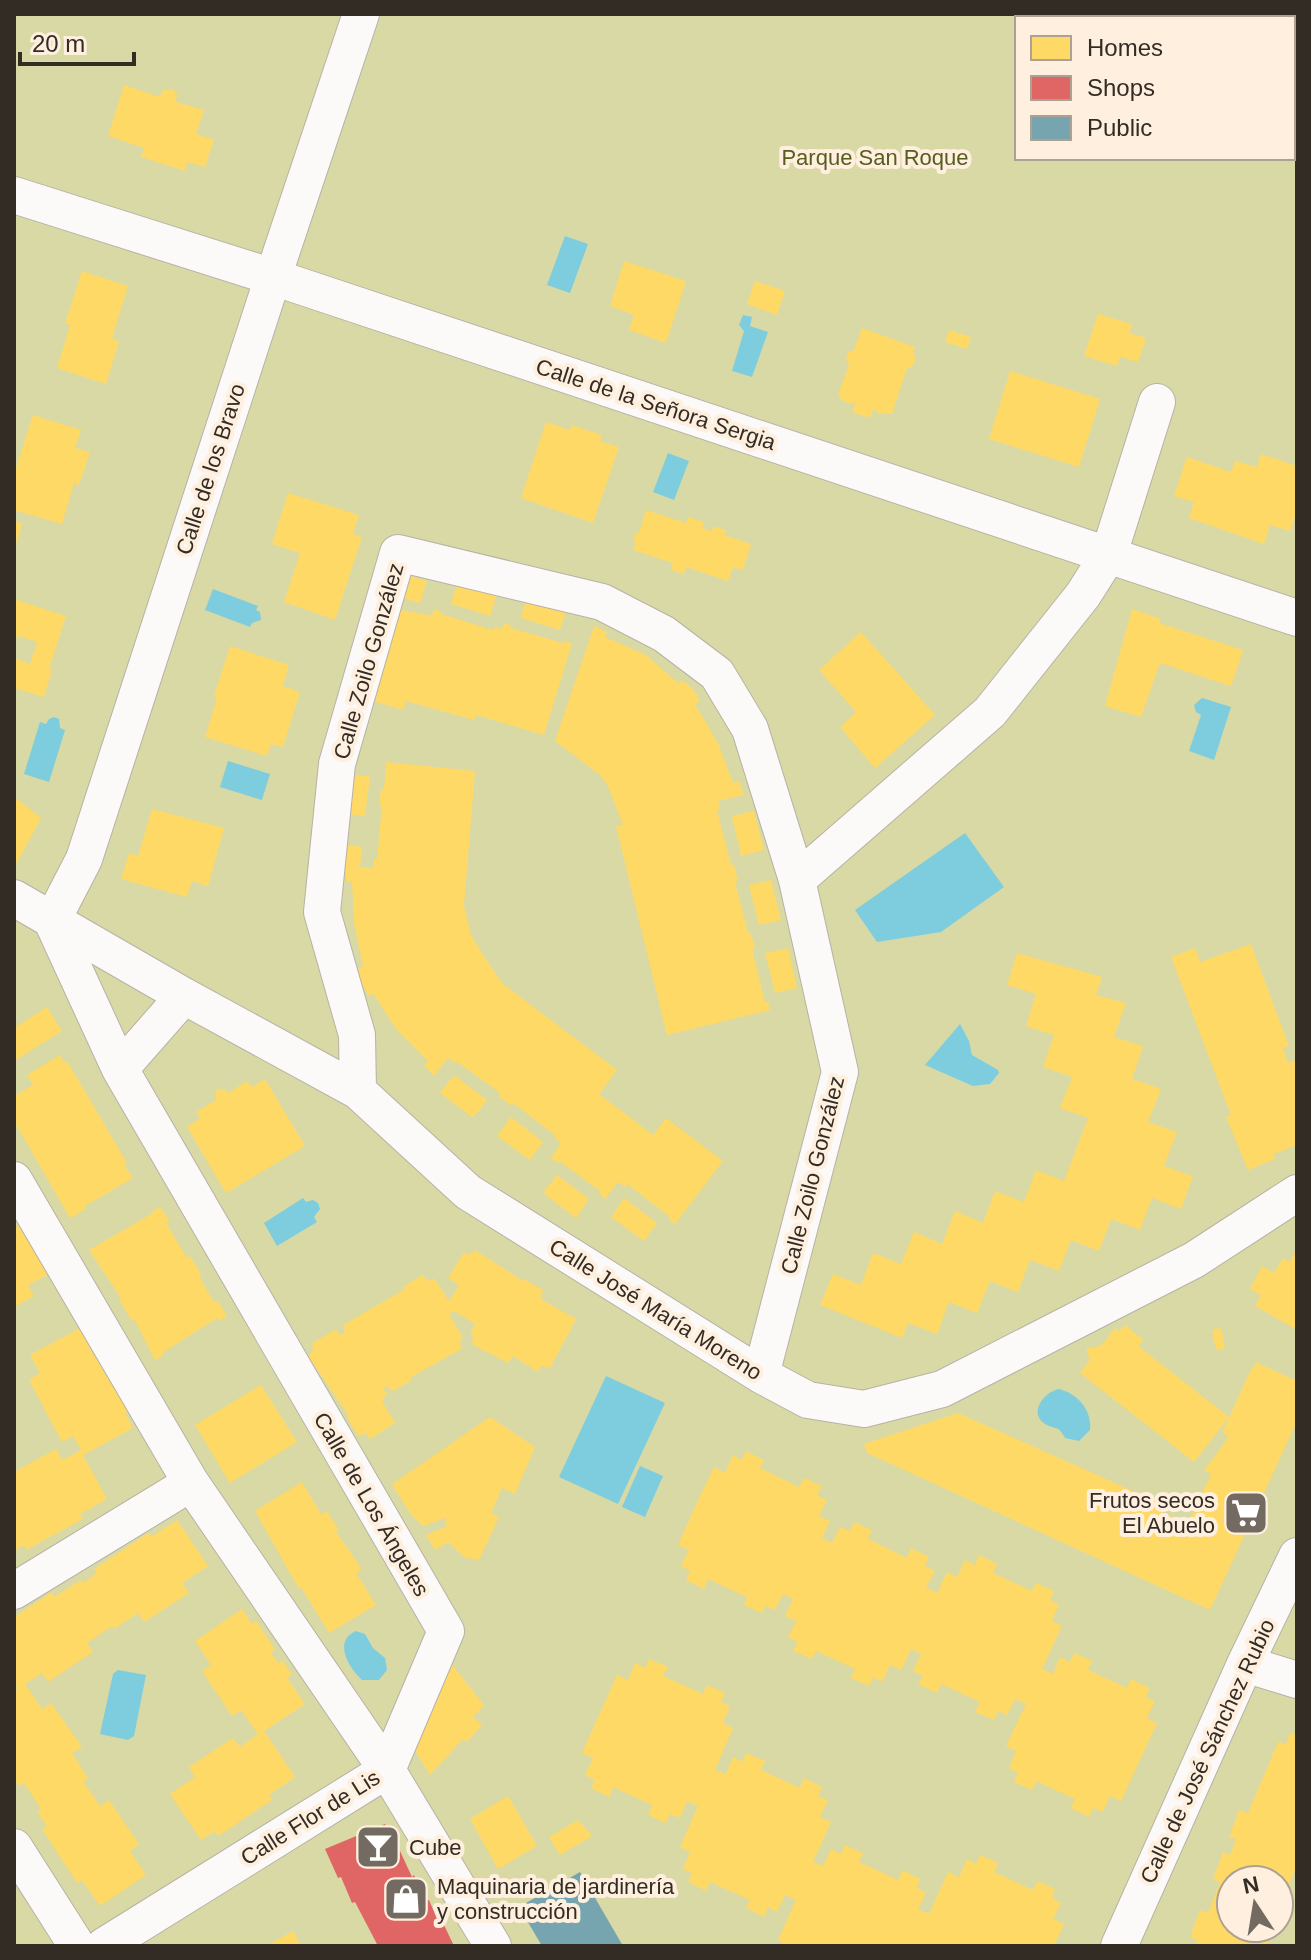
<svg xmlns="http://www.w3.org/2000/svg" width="1311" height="1960" font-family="Arial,sans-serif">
<rect width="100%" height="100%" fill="#ebe0d4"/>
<path fill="#d8d9a5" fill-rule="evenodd" d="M14,14H1297V1946H14ZM1017,18H1293V158H1017ZM1231,1880H1279V1928H1231Z"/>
<path fill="#7dcdde" d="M565,236L588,244L570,293L547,285Z
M743,315L752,317L750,326L768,332L752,377L732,371L744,331L739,325Z
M668,453L689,461L674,500L653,492Z
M213,589L258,606L256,610L260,612L261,620L252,623L250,627L205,610Z
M1202,698L1231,707L1214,760L1189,751L1201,715L1196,712L1194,705Z
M54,717L59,719L60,728L65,730L49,782L24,774L40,722L46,724L49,719Z
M228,761L270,774L262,800L220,787Z
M965,833L1004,887L941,932L877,942L855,910Z
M960,1024L969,1041L972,1055L998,1070L999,1073L990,1084L973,1086L925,1065Z
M303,1198L306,1202L313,1200L318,1203L320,1209L314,1217L317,1222L277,1246L264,1223Z
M606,1376L665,1403L618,1504L559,1477Z
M1059,1389C1078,1394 1092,1410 1090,1430L1079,1441L1065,1438C1058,1424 1055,1430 1045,1424C1027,1412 1046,1391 1059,1389Z
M640,1466L663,1476L645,1517L622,1507Z
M356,1631L365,1634L373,1648L385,1658L387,1670L379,1680H362C348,1667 333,1641 356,1631Z
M118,1670L146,1675L134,1736L128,1740L100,1734L113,1674Z"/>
<path fill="#ffd966" d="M124,85L160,97L163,90L173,89L177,94L176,102L204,110L196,134L214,140L205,167L187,162L185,171L141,157L144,148L108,136Z
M624,261L686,281L666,343L629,330L634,315L610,306Z
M82,271L128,286L112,338L119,341L106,384L57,368L70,325L65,323Z
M755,281L785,291L777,315L747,304Z
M1098,314L1132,324L1129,333L1146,338L1138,362L1120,357L1117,366L1084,356Z
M862,328L915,347L913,352L916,357L913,366L907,368L892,414L878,413L874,408L870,418L852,412L856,402L850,404L843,401L838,395L849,365L846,360L848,352L854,350Z
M949,330L971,337L967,349L945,342Z
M1010,371L1100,399L1079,467L989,439Z
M33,415L81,430L75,448L90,452L79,485L74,483L62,524L14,510V474Z
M546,422L570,430L572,425L602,435L600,441L619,447L593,523L521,498Z
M1261,454L1297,466V511L1290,531L1270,525L1264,544L1189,518L1194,502L1174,496L1187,457L1231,472L1235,461L1257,467Z
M288,493L359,515L353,534L362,537L335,620L284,602L300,553L272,544Z
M646,510L686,523L688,517L704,522L702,528L712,531L713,526L726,530L724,535L751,544L743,570L733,567L728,581L686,567L684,574L671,570L673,563L633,550L636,542L633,541L636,532L639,533Z
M14,521L22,524L15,548H14Z
M407,575L427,581L420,603L400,597Z
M457,583L497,594L490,616L451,604Z
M527,596L567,608L560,630L521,618Z
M14,599L66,616L49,669L52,670L44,697L14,688V658L30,664L37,642L19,636L14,639Z
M397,609L432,616L434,609L442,612L441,614L493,630L494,627L502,629L504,623L512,626L511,628L563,643L564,641L572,643L544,735L476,715L474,720L406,701L403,710L370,700Z
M1132,609L1161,619L1159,623L1243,650L1231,686L1160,663L1141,717L1105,706Z
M594,626L607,632L605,637L646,655L679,684L682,680L693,689L700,701L695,704L718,743L733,783L739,781L744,795L718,801L720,809L717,811L731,865H734L738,881L735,882L748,933H751L755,949L752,950L765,1002H768L770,1010L667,1035L616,826L623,825L607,784L599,774L555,741Z
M861,632L935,715L875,768L840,727L856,712L819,670Z
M230,646L289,665L283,686L300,692L283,747L271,744L267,756L205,737L217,698L214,696Z
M386,762L475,771L464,905L471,935L485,958L503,984L617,1070L599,1094L653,1135L666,1118L723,1161L675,1224L668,1219L670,1217L627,1184L625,1187L618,1182L605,1199L599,1193L600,1191L559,1161L558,1163L551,1158L561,1143L554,1138L556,1136L513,1103L512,1106L498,1096L500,1093L456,1061L455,1063L448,1058L434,1076L424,1065L428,1061L396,1029L373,993L369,996L361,983L358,968L363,967L354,923L352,881H346L345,865H338L340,844L362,847L360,867L373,868L374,860H377L382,806H379L381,789H384Z
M347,774L370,776L365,816L343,814Z
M17,799L41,818L14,868V805Z
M152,809L224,828L208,886L192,881L187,897L121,879L129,853L138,856Z
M754,811L764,850L741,856L732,816Z
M771,880L781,920L759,925L749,885Z
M1251,944L1289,1046L1283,1048L1288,1063L1297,1060V1145L1274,1154L1275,1159L1248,1170L1226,1117L1231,1115L1171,957L1195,948L1200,962Z
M788,948L797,988L775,993L765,953Z
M1017,953L1102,977L1096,995L1126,1003L1114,1037L1143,1046L1132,1079L1161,1089L1148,1122L1177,1132L1164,1166L1193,1176L1181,1209L1152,1198L1140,1230L1111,1219L1099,1251L1071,1240L1059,1271L1030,1260L1018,1292L990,1281L977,1313L949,1302L937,1334L908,1323L902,1338L820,1305L833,1274L861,1285L873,1253L901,1264L914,1232L942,1244L955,1211L983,1223L995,1191L1024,1202L1036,1170L1064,1181L1088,1118L1060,1108L1072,1077L1043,1067L1054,1035L1026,1026L1036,994L1007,985Z
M47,1007L62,1031L14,1061V1028Z
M60,1055L64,1063L67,1061L127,1163L124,1165L133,1178L85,1206L86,1209L70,1218L14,1121V1096L33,1085L27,1075Z
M454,1075L487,1100L473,1118L440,1093Z
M265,1079L305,1146L226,1193L187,1127L200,1118L196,1112L216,1100L215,1092L217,1089H225L228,1093L247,1081L252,1087Z
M511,1117L543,1142L530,1160L497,1136Z
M557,1175L589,1199L576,1218L543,1193Z
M624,1198L657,1223L644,1241L611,1217Z
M160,1207L170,1221L166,1223L187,1258L190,1256L202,1276L199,1277L214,1302L218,1301L227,1316L219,1321L217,1318L162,1353L163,1356L155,1360L134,1319L131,1320L119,1299L121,1298L89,1250L153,1213L152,1211Z
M21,1225L47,1275L28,1285L34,1296L14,1307V1229Z
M1297,1249V1330L1255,1306L1261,1295L1250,1289L1262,1266L1274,1273L1283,1258L1289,1262Z
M475,1250L523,1281L524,1279L543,1290L541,1299L576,1319L550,1368L541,1366L538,1372L513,1356L508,1363L473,1345L472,1341L474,1336L470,1334L475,1324L454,1311L449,1314L463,1338L460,1340L461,1349L411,1377L412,1380L393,1391L386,1386L383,1388L387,1393L382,1401L395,1423L370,1439L366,1433L358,1436L347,1417L349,1416L308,1356L314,1349L311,1344L336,1329L340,1335L345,1333L343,1325L405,1289L403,1287L422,1275L429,1281L434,1278L449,1301L459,1285L448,1278L464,1252L469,1255Z
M1125,1325L1143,1340L1138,1346L1229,1417L1194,1462L1080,1373L1090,1360L1086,1349L1102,1345L1115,1328L1119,1331Z
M80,1328L94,1356L100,1353L131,1411L125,1413L133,1428L83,1455L107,1499L80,1514L83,1519L26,1550L24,1545L14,1550V1472L56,1449L62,1460L81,1450L73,1436L62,1442L29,1380L40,1373L30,1355Z
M1221,1328L1225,1348L1216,1350L1212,1330Z
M1256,1362L1297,1381V1421L1210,1610L867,1453L864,1444L958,1413L1162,1504L1159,1511L1188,1524L1211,1474L1204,1470L1224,1444L1228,1436L1222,1433L1252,1367L1254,1368Z
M261,1385L297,1442L230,1483L195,1425Z
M490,1417L535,1447L515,1494L502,1488L491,1513L499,1517L479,1560L464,1557L448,1542L435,1550L426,1535L447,1526L445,1518L423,1526L411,1515L392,1484Z
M746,1451L764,1460L760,1468L799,1487L804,1478L822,1486L817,1495L827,1500L819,1516L830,1521L822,1538L832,1543L840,1527L850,1531L854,1522L872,1530L868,1539L907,1558L911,1548L929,1557L925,1566L935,1571L926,1587L937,1593L947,1572L957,1577L965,1560L975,1565L979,1555L997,1564L993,1573L1032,1591L1036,1583L1054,1591L1050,1600L1059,1604L1052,1621L1062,1626L1042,1669L1053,1674L1060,1657L1070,1662L1074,1653L1092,1661L1088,1670L1127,1688L1131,1679L1149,1688L1146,1697L1155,1701L1147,1718L1157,1723L1121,1801L1110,1796L1103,1812L1093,1808L1089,1817L1071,1808L1075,1799L1036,1781L1032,1790L1014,1782L1018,1773L1009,1768L1016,1751L1006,1746L1026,1704L1015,1699L1007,1715L998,1711L994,1720L975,1712L980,1702L941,1684L937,1693L918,1684L923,1676L913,1671L921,1654L911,1649L901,1670L890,1665L882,1682L873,1677L869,1686L851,1678L855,1669L816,1651L812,1659L793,1651L798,1642L788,1637L796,1621L785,1616L793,1599L783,1594L775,1610L765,1606L762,1613L744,1605L747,1597L708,1579L704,1589L686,1580L690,1571L681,1566L689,1550L678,1545L700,1496L714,1467L725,1473L733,1455L742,1460Z
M302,1482L321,1514L327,1511L339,1530L336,1532L362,1569L356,1573L376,1605L329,1633L301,1587L299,1589L255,1511Z
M177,1520L208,1566L182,1583L189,1593L144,1622L138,1613L114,1629L112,1626L87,1643L93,1652L48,1682L42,1673L25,1684L42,1709L51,1703L82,1747L72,1753L88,1778L83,1781L100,1806L109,1800L139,1844L130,1851L146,1875L100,1906L82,1880L77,1883L42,1829L47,1826L37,1812L41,1809L24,1783L19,1786L14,1778V1691L18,1689L14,1683V1617L52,1592L54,1597L81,1580L83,1583L97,1573L94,1569L148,1533L151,1537Z
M242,1609L252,1624L256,1621L275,1649L271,1653L278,1663L282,1660L292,1674L287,1678L305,1704L264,1731L295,1777L269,1795L272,1800L218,1836L215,1831L201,1840L170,1794L195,1777L189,1767L233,1738L240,1747L258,1734L241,1710L232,1716L202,1671L211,1665L195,1641Z
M649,1659L668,1667L663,1676L703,1694L707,1685L725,1693L721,1702L730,1706L723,1723L733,1728L715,1770L726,1774L733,1757L743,1762L746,1753L765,1761L761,1770L800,1788L804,1778L822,1787L818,1796L828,1800L820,1817L831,1822L813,1862L823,1866L831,1849L841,1854L845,1845L863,1853L859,1862L898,1880L902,1870L920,1879L917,1888L926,1893L918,1909L929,1914L948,1872L959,1877L967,1859L976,1864L980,1855L998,1863L994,1872L1033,1890L1038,1881L1055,1889L1052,1898L1061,1903L1053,1919L1064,1924L1054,1946H787L778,1940L796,1900L785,1895L777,1912L768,1907L764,1917L746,1908L750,1900L710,1882L706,1891L688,1882L692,1873L683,1869L690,1852L680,1847L698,1806L687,1801L680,1818L670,1814L666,1823L648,1815L652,1805L613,1787L609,1797L591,1788L595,1780L585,1775L593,1758L582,1753L617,1675L628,1680L635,1663L645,1668Z
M449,1661L484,1705L473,1717L482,1725L467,1742L463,1739L430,1775L409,1740Z
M1290,1733L1297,1735V1865L1279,1911V1880H1231V1928H1273L1266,1946H1195L1197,1940L1190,1937L1200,1910L1208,1913L1220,1882L1213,1879L1223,1852L1230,1855L1236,1839L1229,1837L1239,1810L1248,1813L1278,1742L1286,1744Z
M508,1796L537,1846L498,1869L470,1819Z
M578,1820L592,1836L560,1855L549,1837Z
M293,1931L301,1946H266Z"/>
<path fill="#e06666" d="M385,1824L397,1852L400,1851L412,1877L414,1875L426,1901L429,1900L440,1926L444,1925L454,1946H378L355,1902L352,1903L341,1877L338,1878L325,1849Z"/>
<path fill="#76a5af" d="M580,1872L623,1946H542L519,1907Z"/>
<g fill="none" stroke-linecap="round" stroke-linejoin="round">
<g stroke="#b9b1a7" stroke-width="38">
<path id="street" d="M14,195L273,277L1297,618
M797,880L990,712L1083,595L1109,554L1157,402
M14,898L184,996L358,1091L468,1192L761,1375L808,1400L864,1409L942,1389L1194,1260L1297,1193
M52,921L84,859L273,277L361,14
M52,921L120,1069
M184,996L120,1069L446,1631L387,1770
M358,1091L357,1035L322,912L337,764L398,553L602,602L664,634L717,674L750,729L797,880L840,1072L761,1375
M14,1180L191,1483L387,1770L493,1946
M14,1591L191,1483
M1245,1664L1297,1680
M14,1847L77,1946
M104,1946L387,1770
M1119,1946L1245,1664L1297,1556"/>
</g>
<use href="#street" stroke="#fcfaf9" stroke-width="36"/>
</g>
<defs>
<g id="supermarket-square" transform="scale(2.3)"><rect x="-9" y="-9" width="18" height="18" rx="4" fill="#736b62" stroke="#feefde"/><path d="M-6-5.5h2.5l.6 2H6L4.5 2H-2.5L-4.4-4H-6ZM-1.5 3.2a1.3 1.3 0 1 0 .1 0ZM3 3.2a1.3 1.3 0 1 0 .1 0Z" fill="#fff"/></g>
<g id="bar-square" transform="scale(2.3)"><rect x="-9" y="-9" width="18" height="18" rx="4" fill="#736b62" stroke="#feefde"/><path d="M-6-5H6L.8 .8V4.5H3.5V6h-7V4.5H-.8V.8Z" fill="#fff"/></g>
<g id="shop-square" transform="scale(2.3)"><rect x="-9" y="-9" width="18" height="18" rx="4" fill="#736b62" stroke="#feefde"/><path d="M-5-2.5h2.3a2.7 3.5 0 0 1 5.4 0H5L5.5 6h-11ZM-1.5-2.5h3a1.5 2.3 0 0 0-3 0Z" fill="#fff"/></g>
</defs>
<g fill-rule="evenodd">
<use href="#supermarket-square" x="1246" y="1513"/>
<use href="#bar-square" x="378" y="1847"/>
<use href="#shop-square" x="406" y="1899"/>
</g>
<g text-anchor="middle" stroke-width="8" stroke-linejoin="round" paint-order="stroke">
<g font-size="22" fill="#575d1e" stroke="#feefde">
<text x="875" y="165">Parque San Roque</text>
</g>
<g font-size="22" fill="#332c24" stroke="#feefde">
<text transform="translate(656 404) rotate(18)" y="8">Calle de la Señora Sergia</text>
<text transform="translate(210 469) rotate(-72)" y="8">Calle de los Bravo</text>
<text transform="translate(368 661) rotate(-74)" y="8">Calle Zoilo González</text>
<text transform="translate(812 1175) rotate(-76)" y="8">Calle Zoilo González</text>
<text transform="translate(656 1309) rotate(32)" y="8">Calle José María Moreno</text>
<text transform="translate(372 1504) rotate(60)" y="8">Calle de Los Ángeles</text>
<text transform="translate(1207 1751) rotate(-65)" y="8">Calle de José Sánchez Rubio</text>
<text transform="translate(310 1817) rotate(-32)" y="8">Calle Flor de Lis</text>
</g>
<g font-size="22" fill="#332c24" stroke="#feefde" text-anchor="start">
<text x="1215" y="1508" text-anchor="end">Frutos secos<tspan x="1215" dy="25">El Abuelo</tspan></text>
<text x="409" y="1855">Cube</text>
<text x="437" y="1894">Maquinaria de jardinería<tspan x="437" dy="25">y construcción</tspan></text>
</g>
</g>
<rect width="1311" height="1960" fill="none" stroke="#332c24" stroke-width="32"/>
<rect x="1015" y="16" width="280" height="144" fill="#feefde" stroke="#ada194" stroke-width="2"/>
<rect x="1031" y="36" width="40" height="24" fill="#ffd966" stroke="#ada194" stroke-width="2"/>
<text x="1087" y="56" font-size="24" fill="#332c24">Homes</text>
<rect x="1031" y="76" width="40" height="24" fill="#e06666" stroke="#ada194" stroke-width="2"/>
<text x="1087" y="96" font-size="24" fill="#332c24">Shops</text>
<rect x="1031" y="116" width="40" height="24" fill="#76a5af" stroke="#ada194" stroke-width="2"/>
<text x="1087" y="136" font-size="24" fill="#332c24">Public</text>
<g transform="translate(1255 1904) rotate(348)"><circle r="38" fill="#feefde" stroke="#ada194" stroke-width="2"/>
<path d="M0-6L14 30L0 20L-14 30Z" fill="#736b62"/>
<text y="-12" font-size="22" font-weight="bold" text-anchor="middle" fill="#332c24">N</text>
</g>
<path d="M20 52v12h114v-12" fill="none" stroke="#332c24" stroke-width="4"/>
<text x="32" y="52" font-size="24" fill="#332c24" stroke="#feefde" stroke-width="6" paint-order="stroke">20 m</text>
</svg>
